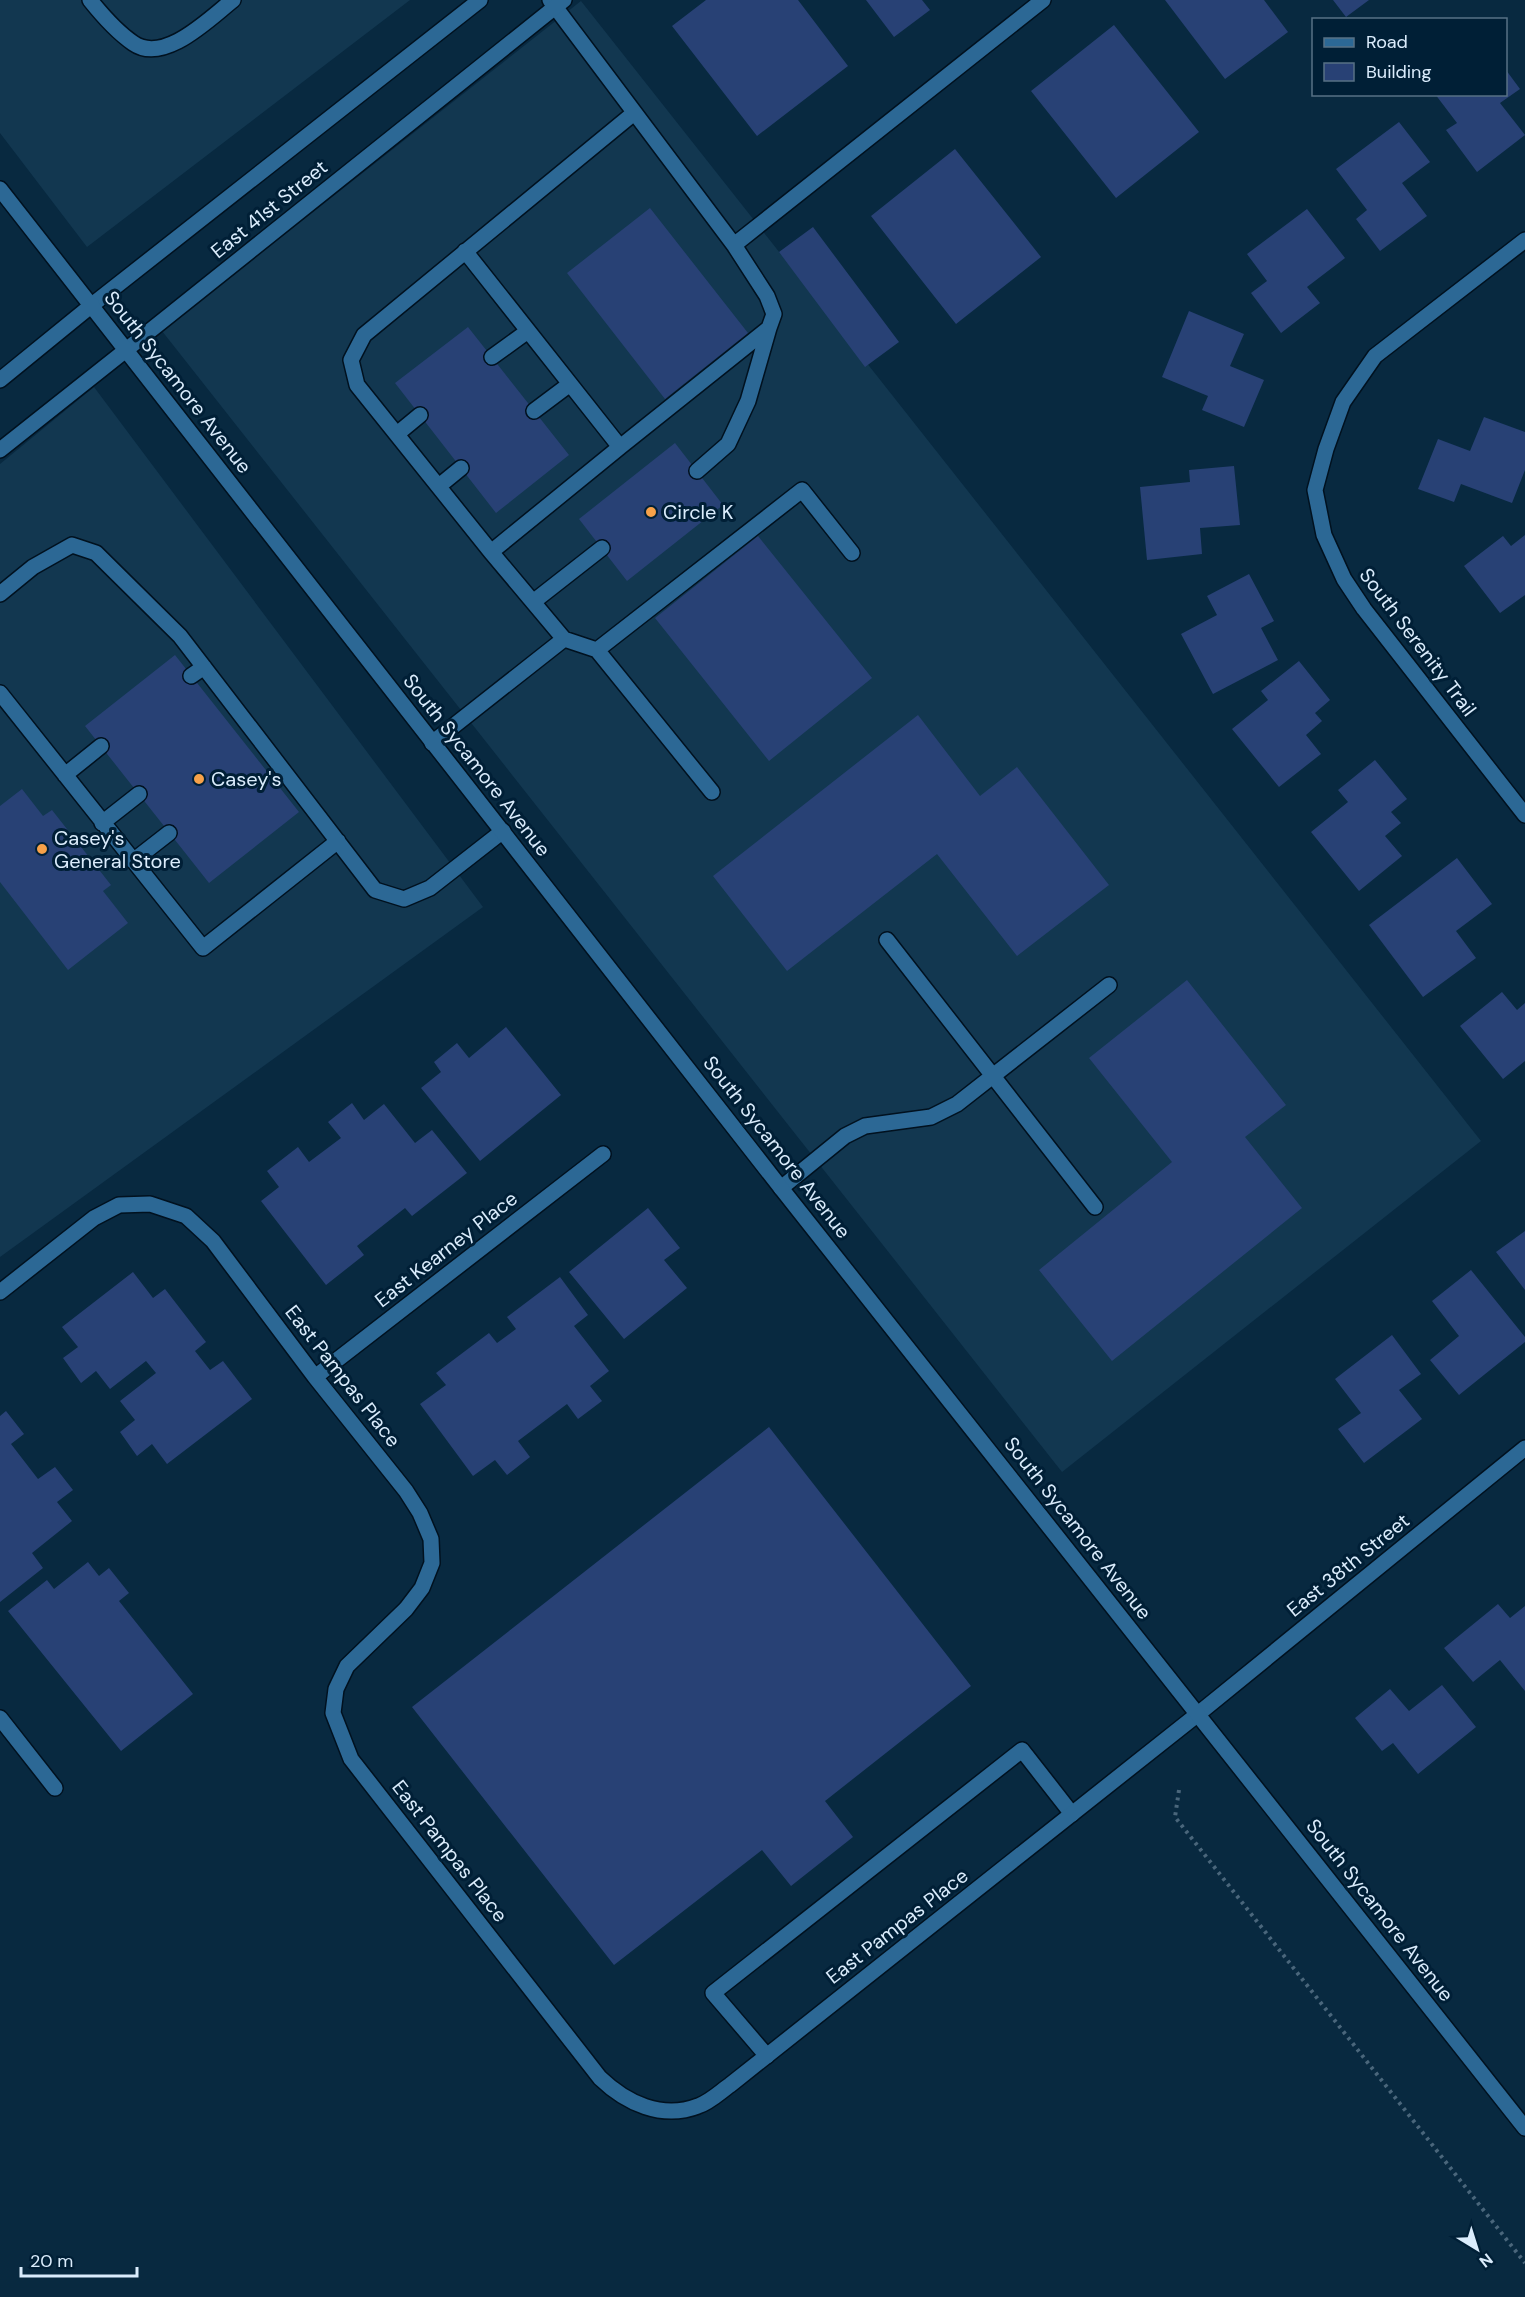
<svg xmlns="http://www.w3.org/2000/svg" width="1525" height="2297" font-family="'DM Sans',sans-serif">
<rect width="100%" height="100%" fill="#082940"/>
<path fill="#123750" d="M0,0H410L87,247L0,133Z
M581,1L1481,1141L1062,1472L162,331Z
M94,387L483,907L0,1257V464Z"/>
<path fill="#284175" d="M706,0H798L848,66L757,136L672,26Z
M866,0H922L930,10L894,37Z
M1165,0H1264L1288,32L1225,79Z
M1333,0H1369L1346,17Z
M1114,25L1199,132L1116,198L1031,91Z
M1506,70L1520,89L1500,103L1525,135L1477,172L1446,130L1457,123L1435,94H1506Z
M1399,122L1430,162L1402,183L1427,216L1380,251L1356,219L1367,210L1336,169Z
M955,149L1041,257L956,324L871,216Z
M650,208L748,333L665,399L567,273Z
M1307,209L1345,258L1307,287L1320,303L1281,333L1251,293L1267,281L1247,254Z
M813,227L899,342L865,367L779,252Z
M1189,311L1244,334L1230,366L1264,380L1244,427L1202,410L1208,396L1162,377Z
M468,327L569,455L496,513L395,383Z
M1484,417L1525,432V470L1512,503L1461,484L1454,502L1418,489L1438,439L1470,451Z
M675,443L723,505L627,581L579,519Z
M1234,466L1240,525L1200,528L1202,554L1147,560L1140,487L1190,482L1189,470Z
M1525,535V595L1500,613L1464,566L1503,536L1511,546Z
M758,536L872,678L769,761L655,618Z
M1249,574L1274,621L1261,628L1278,660L1213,694L1181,634L1217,615L1207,596Z
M175,655L299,812L209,883L85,726Z
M1299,661L1330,700L1315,713L1322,721L1306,735L1321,754L1279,787L1232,729L1268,700L1261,691Z
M918,715L980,796L1017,767L1109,885L1017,956L937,854L787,971L713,876Z
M1375,760L1407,799L1391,812L1401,823L1385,836L1402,856L1359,891L1311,832L1348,802L1338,790Z
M22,789L43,816L52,810L111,885L103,891L128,923L68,970L0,882V806Z
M1457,858L1492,904L1456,931L1476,958L1423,997L1369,925Z
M1187,980L1286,1105L1245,1137L1302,1208L1112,1361L1039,1270L1172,1162L1089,1058Z
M1502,992L1517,1010L1525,1003V1061L1503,1079L1460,1026Z
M506,1027L561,1095L480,1161L421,1088L441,1072L434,1062L457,1043L469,1058Z
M352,1103L364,1120L384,1104L415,1143L432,1130L467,1173L412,1216L405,1208L357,1246L364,1255L326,1285L261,1201L279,1187L267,1171L298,1147L309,1162L341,1138L328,1122Z
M648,1208L680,1248L664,1260L687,1288L624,1339L569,1272Z
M1525,1231V1290L1496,1252Z
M1471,1270L1525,1337V1342L1459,1395L1430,1360L1459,1336L1432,1301Z
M133,1272L153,1298L165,1289L206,1342L195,1351L210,1370L223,1361L252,1399L167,1464L152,1444L137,1456L120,1432L135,1420L120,1401L156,1373L146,1361L110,1389L96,1371L81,1383L63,1358L78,1347L62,1327Z
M560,1277L588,1315L574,1326L609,1371L590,1386L602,1401L578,1419L567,1404L518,1441L530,1457L507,1475L495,1460L473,1476L420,1404L446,1385L436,1373L489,1333L497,1343L516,1329L507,1317Z
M1392,1335L1421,1374L1399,1390L1422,1419L1364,1463L1338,1429L1361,1413L1335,1379Z
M6,1411L24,1434L11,1444L38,1479L55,1467L73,1490L57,1502L72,1521L32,1553L43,1568L0,1602V1416Z
M769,1427L971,1686L825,1801L853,1837L791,1886L762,1850L614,1965L412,1707Z
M88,1562L99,1576L109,1568L129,1593L119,1601L193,1694L121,1751L8,1611L47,1580L54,1589Z
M1498,1604L1510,1618L1525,1606V1691L1500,1660L1473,1682L1444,1648Z
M1442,1685L1476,1727L1418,1774L1393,1743L1382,1751L1355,1718L1390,1689L1409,1711Z"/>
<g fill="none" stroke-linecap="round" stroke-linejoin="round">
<g stroke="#01111f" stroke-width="18">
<path id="service" d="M90,0C102,15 117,32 133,43C164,65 210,18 233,0
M550,0L734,245L1043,0
M634,113L364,335L351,360L357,385L491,552L564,639L597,650L712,792
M465,251L620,447L491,552
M492,357L528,331
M534,411L570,384
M397,434L420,415
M620,447L769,328L774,314L767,296L734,245
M697,471L728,444L748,401L769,328
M439,486L461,468
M0,594L33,567L72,545L96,553L180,636L375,890L404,899L430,888L503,831
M533,602L602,548
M597,650L802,490L852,553
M191,676L204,667
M0,693L203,948L338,841
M432,743L564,639
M65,775L101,746
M102,823L139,794
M133,861L169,833
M887,940L1095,1207
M781,1188L845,1136L865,1126L931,1117L957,1104L1109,985
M767,2056L713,1993L1022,1750L1072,1814"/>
</g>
<g stroke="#01111f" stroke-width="18">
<path id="minor" d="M1525,240L1375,356L1343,402L1326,449L1315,490L1324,535L1344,579L1364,609L1525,815
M0,1292L94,1218L119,1205L150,1204L186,1216L213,1241L315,1377L406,1491L420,1513L431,1539L432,1563L422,1588L406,1609L347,1666L336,1689L333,1713L351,1759L600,2078C626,2103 662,2120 698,2106C710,2102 720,2092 730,2085L1198,1714L1525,1448
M315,1377L603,1154
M0,1718L55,1788"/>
</g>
<g stroke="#01111f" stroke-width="18">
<path id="tertiary" d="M92,305L480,0
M126,350L564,0"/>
</g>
<g stroke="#01111f" stroke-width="18">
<path id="secondary" d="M0,189L781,1188L1525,2128
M0,380L92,305
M0,450L126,350"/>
</g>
<path stroke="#4a667b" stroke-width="4" stroke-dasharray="3 4.5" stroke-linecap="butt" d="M1179,1790L1175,1817L1525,2263"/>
<use href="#service" stroke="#2c6895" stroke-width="15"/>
<use href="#minor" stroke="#2c6895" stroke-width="15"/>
<use href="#tertiary" stroke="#2c6895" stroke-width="15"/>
<use href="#secondary" stroke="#2c6895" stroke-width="15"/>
</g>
<g fill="#f7a149" stroke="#001f36" stroke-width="2">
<circle cx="651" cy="512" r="6"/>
<circle cx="199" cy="779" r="6"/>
<circle cx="42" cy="849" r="6"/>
</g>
<g text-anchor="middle" stroke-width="6" stroke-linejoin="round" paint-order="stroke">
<g font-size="20" fill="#daecfc" stroke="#001f36">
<text transform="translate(269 209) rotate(-39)" y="7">East 41st Street</text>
<text transform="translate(178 382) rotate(52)" y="7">South Sycamore Avenue</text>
<text transform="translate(1418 642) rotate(53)" y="7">South Serenity Trail</text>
<text transform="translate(477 765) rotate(52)" y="7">South Sycamore Avenue</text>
<text transform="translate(777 1147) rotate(52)" y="7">South Sycamore Avenue</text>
<text transform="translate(446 1249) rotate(-38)" y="7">East Kearney Place</text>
<text transform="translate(343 1376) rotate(52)" y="7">East Pampas Place</text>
<text transform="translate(1078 1528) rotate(52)" y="7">South Sycamore Avenue</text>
<text transform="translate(1348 1565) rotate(-39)" y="7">East 38th Street</text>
<text transform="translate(450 1851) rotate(52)" y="7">East Pampas Place</text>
<text transform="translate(1380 1910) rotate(52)" y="7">South Sycamore Avenue</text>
<text transform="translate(897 1926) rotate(-38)" y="7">East Pampas Place</text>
</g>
<g font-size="20" fill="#daecfc" stroke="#001f36" text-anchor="start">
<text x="663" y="519">Circle K</text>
<text x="211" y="786">Casey's</text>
<text x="54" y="845">Casey's<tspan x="54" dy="23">General Store</tspan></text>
</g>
</g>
<rect x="1312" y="18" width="195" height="78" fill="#001f36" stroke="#577185" stroke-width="1.5"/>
<rect x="1324" y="38" width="30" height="9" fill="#2c6895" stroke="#577185" stroke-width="1.5"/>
<text x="1366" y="48" font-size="18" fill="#daecfc">Road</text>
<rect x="1324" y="63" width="30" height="18" fill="#284175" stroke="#577185" stroke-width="1.5"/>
<text x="1366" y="78" font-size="18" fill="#daecfc">Building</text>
<g transform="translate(1477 2249) rotate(142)" stroke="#001f36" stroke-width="4.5" paint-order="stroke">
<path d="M0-4.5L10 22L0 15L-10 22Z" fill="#daecfc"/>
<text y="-9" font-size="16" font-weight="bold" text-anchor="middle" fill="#daecfc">N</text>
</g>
<path d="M21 2267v9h116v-9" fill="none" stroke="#daecfc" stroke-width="3"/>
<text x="30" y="2267" font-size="18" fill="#daecfc" stroke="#001f36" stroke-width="4.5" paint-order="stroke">20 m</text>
</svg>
